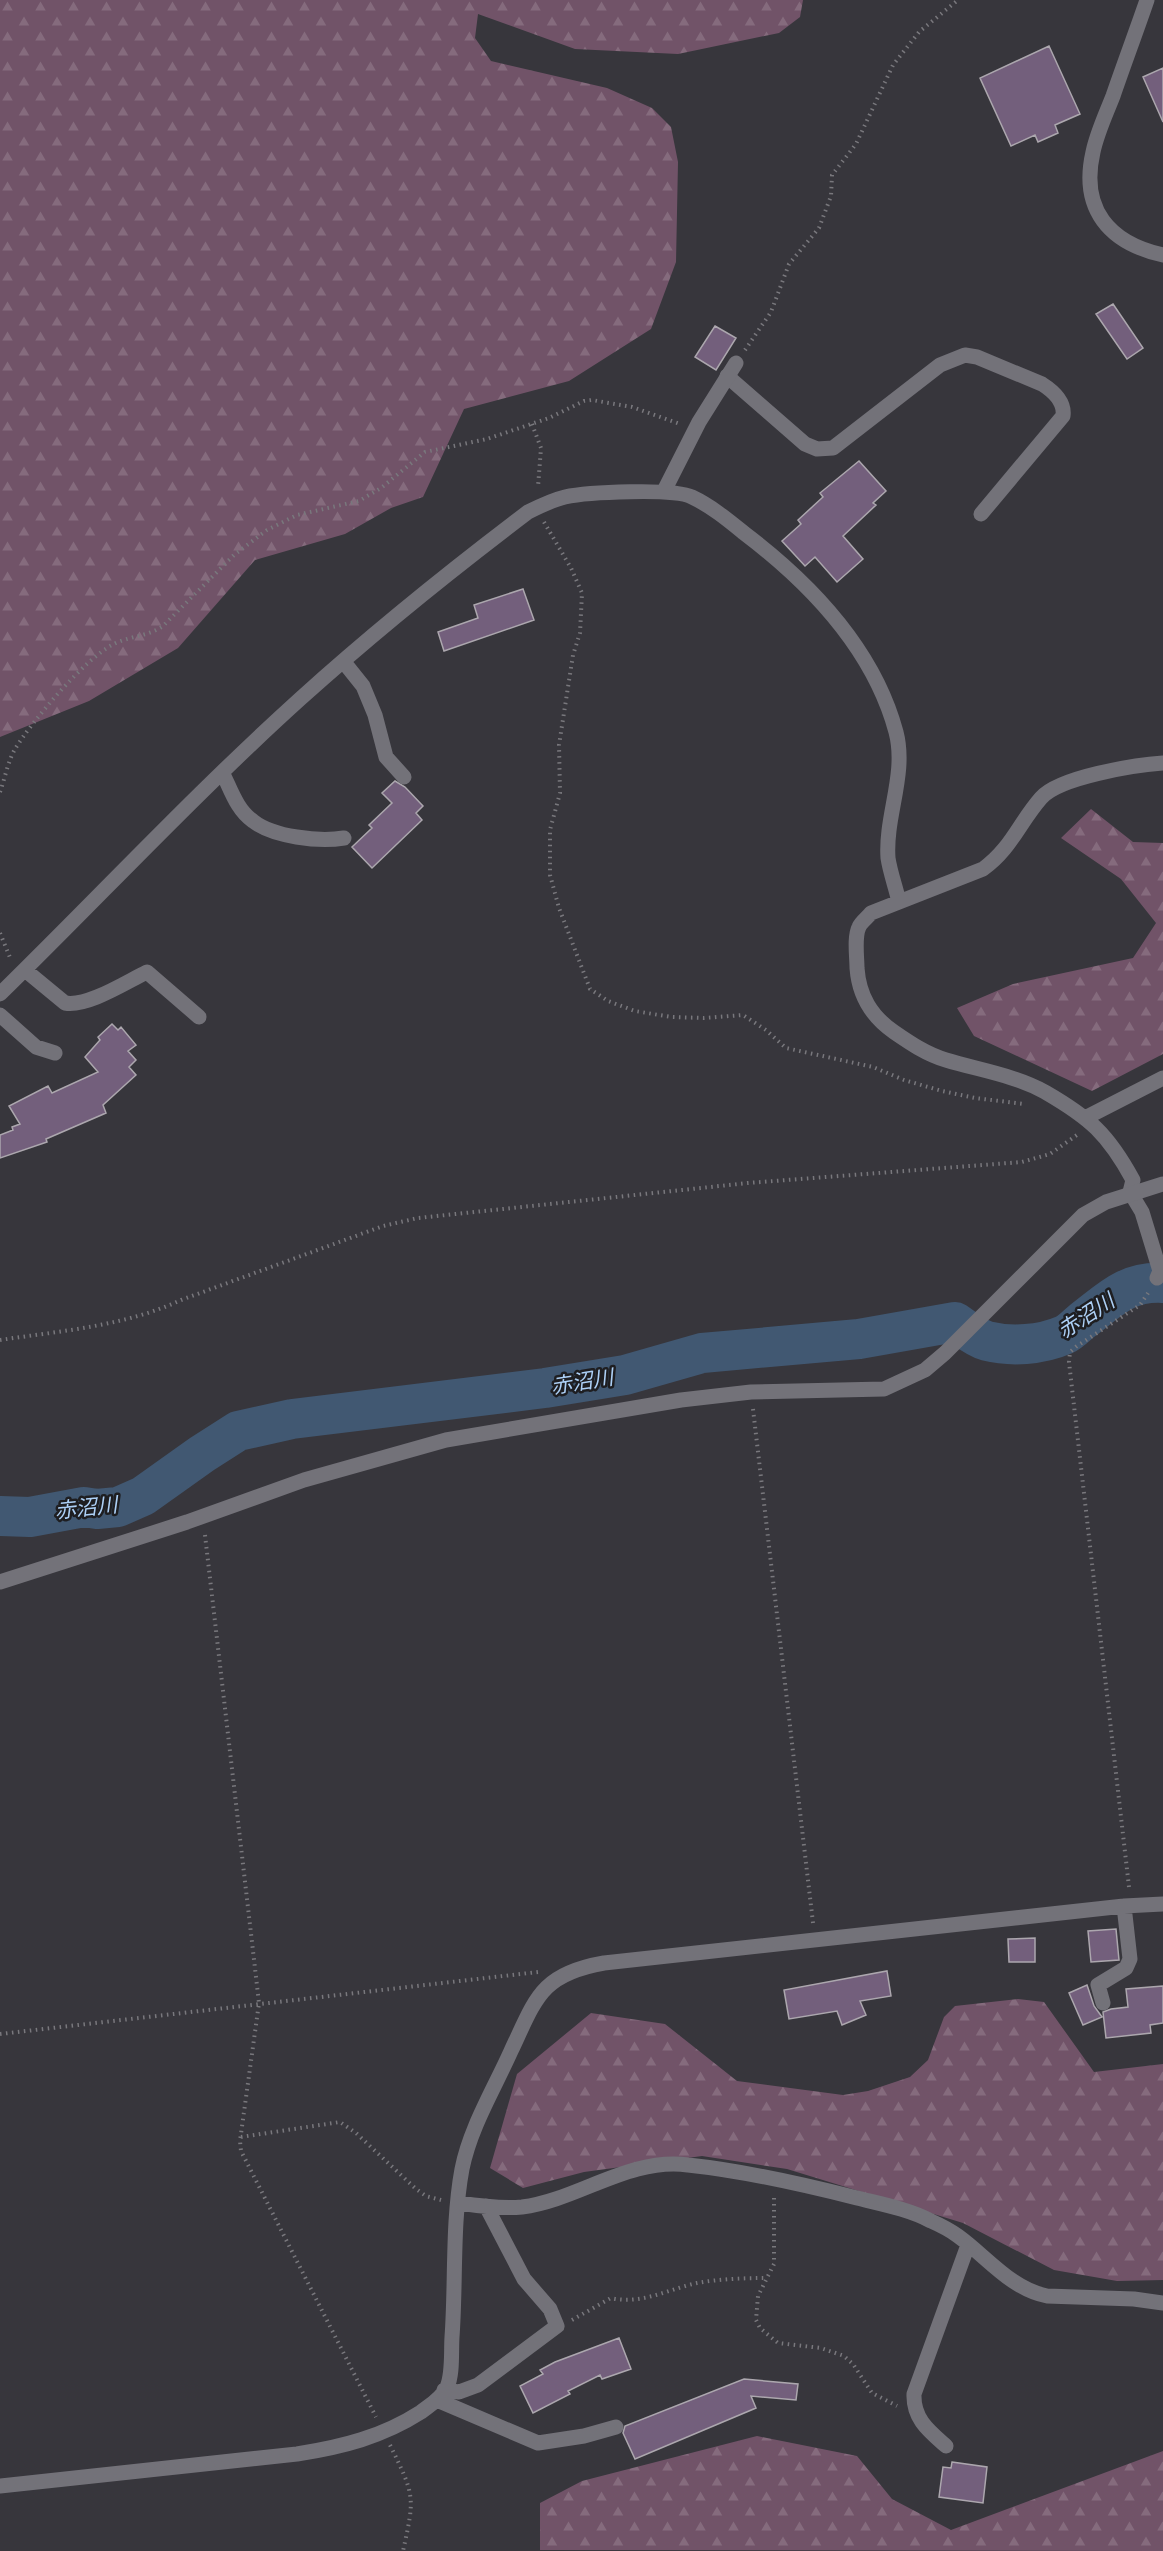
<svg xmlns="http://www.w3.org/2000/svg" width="1163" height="2551" font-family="Literata,'Noto Sans JP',serif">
<defs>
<pattern id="forest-firs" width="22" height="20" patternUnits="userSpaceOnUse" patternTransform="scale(1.5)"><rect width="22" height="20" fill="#715368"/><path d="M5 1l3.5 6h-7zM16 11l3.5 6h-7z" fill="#856b7d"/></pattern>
</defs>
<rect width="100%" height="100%" fill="#37363c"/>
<path fill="url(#forest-firs)" d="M0,0H803L800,17L779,33L678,54L575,49L478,14L475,38L491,61L607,88L652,108L671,127L678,162L676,262L651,329L569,381L464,409L423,497L391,508L345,534L255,560L178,648L89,701L0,737Z
M1091,809L1133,842L1163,843V1054L1092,1091L974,1036L957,1008L1013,984L1133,958L1156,923L1121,879L1061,838Z
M1018,1999L1044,2002L1094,2072L1163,2064V2280L1117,2281L1054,2270L963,2223L787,2169L702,2156L584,2172L523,2188L490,2168L517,2074L591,2013L665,2024L737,2081L843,2095L868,2091L910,2077L928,2060L944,2017L955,2006Z
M757,2436L857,2456L892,2499L951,2530L1163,2451V2551L540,2550V2503L582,2481Z"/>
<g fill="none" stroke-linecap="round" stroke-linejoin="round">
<path stroke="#415872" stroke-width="40" d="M0,1516L30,1517L84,1507L97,1509L118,1507L143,1496L202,1454L238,1431L292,1419L545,1388L625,1375L702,1353L859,1339L955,1322C964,1328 976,1338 987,1341C1011,1347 1041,1345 1064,1335C1071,1332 1077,1325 1082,1321C1110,1300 1126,1281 1163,1283"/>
</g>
<path fill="#735f7c" stroke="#aca7ae" stroke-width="1.5" d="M1049,46L1080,114L1055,125L1058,133L1038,142L1035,135L1011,146L980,78Z
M1163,68V122L1143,77Z
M1113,304L1143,348L1127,359L1096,314Z
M715,326L736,338L716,370L695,357Z
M859,461L886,491L873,503L876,505L843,536L863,559L837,582L815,557L805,566L782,541L801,524L798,520L823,497L820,493Z
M523,589L534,620L444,651L438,632L478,618L474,605Z
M395,781L405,787L423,806L416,813L422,820L372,868L352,847L372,828L369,825L392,803L382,793Z
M112,1024L118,1030L121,1027L136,1045L128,1051L136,1060L129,1067L136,1075L103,1105L106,1113L46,1139L47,1142L0,1158V1135L13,1130L12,1127L20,1124L9,1106L48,1086L52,1093L98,1072L85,1057L100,1040L98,1037Z
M1116,1929L1119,1960L1091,1962L1088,1931Z
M1035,1938V1962H1009L1008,1939Z
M887,1971L891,1996L860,2001L866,2015L842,2025L837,2011L789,2019L784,1990Z
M1087,1985L1094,2006L1102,2017L1083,2025L1069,1993Z
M1163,1986V2023L1150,2025L1151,2033L1106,2038L1103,2012L1111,2009L1128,2007L1126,1989Z
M619,2338L631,2369L602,2379L600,2375L568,2391L570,2394L533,2413L520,2386L543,2374L540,2370L555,2362Z
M744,2379L798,2384L796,2400L751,2396L756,2408L635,2459L623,2433L625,2426Z
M952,2462L987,2467L983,2503L939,2497L943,2467L951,2468Z"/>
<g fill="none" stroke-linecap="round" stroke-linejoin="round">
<path stroke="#79787d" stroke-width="4" stroke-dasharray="1.5 4.5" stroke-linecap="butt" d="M745,350L771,312L789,264L819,228L831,196L832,175L856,144L893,65L919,32L958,0
M532,424L541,448L538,487
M544,522L571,568L582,593L580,633L573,655L559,745L560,793L550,830V875L559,908L590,989L608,1001L635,1011L671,1017L704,1018L743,1015L766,1030L786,1048L873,1067L904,1080L942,1091L975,1098L1024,1104
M0,792C5,778 8,761 15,749C32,721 84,660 112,645C128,636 147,637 163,626L234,555L267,530L297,515L359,501L381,488L425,452L487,439L549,418L584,401L592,400L632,407L680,424
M0,933L11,960
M0,1340C60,1331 126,1326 181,1300L383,1226L418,1218L748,1183L1022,1162L1050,1154L1077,1135
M753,1409L813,1923
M205,1535L259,2003L240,2141L241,2151L376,2417
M1129,1887L1069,1362L1070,1352L1077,1346L1140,1305L1148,1293
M0,2034L538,1972
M241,2137L340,2122L356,2133L416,2189L426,2196L441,2200
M774,2198V2264L758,2296L756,2320L760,2328L778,2343L821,2348L844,2356L853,2364L872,2393L897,2406
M572,2320L611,2298C641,2305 669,2289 697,2283C719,2279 744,2278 767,2278
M390,2445C415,2496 415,2497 403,2551"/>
<path stroke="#737279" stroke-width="15" d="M727,376L805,444L817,449L833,448L940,365L965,355L977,357L1042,384C1053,391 1065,402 1063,416L981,514"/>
<path stroke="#737279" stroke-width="15" d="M1147,0C1136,32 1124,64 1113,96C1106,114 1097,133 1093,152C1080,209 1109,243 1163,255
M664,491L699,422L736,363
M343,661L363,686L375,715L386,757L404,777
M223,774C231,790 237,810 253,821C273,837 319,842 344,838
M25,970L65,1003C88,1007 126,982 147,972L199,1017
M0,994C100,896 196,793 300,699C373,633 450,571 528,512C540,506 552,500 565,497C587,492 674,488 692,497C711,506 728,520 744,533C810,583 874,650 896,732C907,774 885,816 888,858C890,872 896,888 899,902
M0,1015L36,1047L55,1053
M1085,1118L1163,1078
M1157,1278L1160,1271L1142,1212L1130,1192L1133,1180C1108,1134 1090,1118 1045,1092C1014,1075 979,1070 946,1060C926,1054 910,1043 894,1032C871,1016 859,996 857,968C857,957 854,937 859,927C861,922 867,918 871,913L983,869C1011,849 1019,823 1041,798C1059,777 1135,765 1163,763
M1103,2003L1098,1985L1126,1968L1130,1959L1124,1906
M459,2203C479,2206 501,2209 522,2207C578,2200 629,2157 688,2165C745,2171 802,2184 857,2198C881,2204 908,2209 931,2221C940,2225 950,2230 958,2236C987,2257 1011,2289 1047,2296L1134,2299L1163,2303
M444,2390L459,2392L478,2385L557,2326L550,2309L524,2279L486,2206
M437,2400L538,2443L584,2436L616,2427
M946,2446C929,2431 913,2419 914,2394L968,2245
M0,2486L297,2454C342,2447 382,2437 421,2412C430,2405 442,2398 447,2387C453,2374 451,2352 452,2337C456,2282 452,2223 462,2169C470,2128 494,2089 511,2051C536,1998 541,1974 604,1963L1124,1906L1163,1904"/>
<path stroke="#737279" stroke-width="15" d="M0,1582L187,1522L304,1480L446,1440L681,1400L751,1392L884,1389L925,1370L945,1353L1083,1215L1106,1202L1163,1184"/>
</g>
<g text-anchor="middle" stroke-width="5" stroke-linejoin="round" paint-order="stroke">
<g font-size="21" font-style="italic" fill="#add0f6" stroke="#1e1e21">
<text transform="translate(1086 1316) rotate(-33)" y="7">赤沼川</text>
<text transform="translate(582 1382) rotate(-9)" y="7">赤沼川</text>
<text transform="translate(86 1508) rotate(-6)" y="7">赤沼川</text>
</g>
</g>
</svg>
